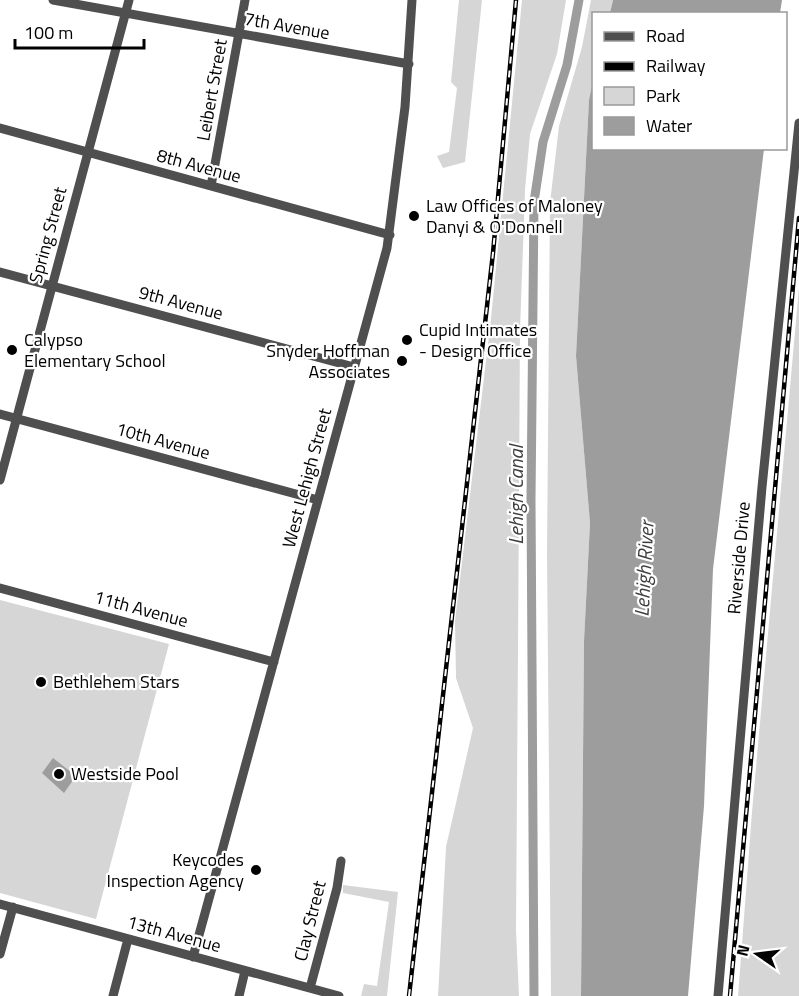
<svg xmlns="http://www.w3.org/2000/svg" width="799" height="996" font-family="'Titillium Web',sans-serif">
<rect width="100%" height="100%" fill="#fff"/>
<path fill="#d6d6d6" d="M459,0H482L465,162L443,168L437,156L449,152L457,88L451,82Z
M522,0H566L557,54L530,134L525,190L520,331L518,650L516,930L519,996H438L446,847L473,728L456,678L455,621L491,319Z
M591,0H613L610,13L594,14V82L589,100L576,356L590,523L584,641L581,996H551L547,554L550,203L559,126L582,47Z
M799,287V996H738L752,812Z
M0,600L169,644L96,919L0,893Z
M343,885L398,892L387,996H361L364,984L377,986L389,902L343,893Z"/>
<path fill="#9d9d9d" d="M613,0H782L780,13H610Z
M593,82L594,148L764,149L713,569L704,806L688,996H581L584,641L590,523L576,356L589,100Z
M53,758L76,776L64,793L42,773Z"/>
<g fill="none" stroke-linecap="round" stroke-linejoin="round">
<path stroke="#9d9d9d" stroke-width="9" d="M534,996L531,500L534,202L543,142L567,65L579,0"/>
<path stroke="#4f4f4f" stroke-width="9" d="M53,0L409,64
M0,128L390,235
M211,186L245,0
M0,272L354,367
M0,414L318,500
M0,480L129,0
M0,588L274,662
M0,904L339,996
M0,954L13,907
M193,957L387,248L405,107L412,0
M310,988L337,888L341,861
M113,996L128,939
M239,996L245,971
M718,996L762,487L799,123"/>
<g stroke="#000" stroke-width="4.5">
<path id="rail" d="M409,996L493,253L516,0
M730,996L799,218"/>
</g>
<use href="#rail" stroke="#fff" stroke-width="2" stroke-dasharray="7" stroke-linecap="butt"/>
</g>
<g fill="#000" stroke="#fff" stroke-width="2">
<circle cx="414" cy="216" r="6"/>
<circle cx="407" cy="340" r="6"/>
<circle cx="12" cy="350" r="6"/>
<circle cx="402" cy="361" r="6"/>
<circle cx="41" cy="682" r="6"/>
<circle cx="59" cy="774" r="6"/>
<circle cx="256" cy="870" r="6"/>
</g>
<g text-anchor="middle" stroke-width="4.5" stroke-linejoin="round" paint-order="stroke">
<g font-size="18" fill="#000" stroke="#fff">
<text transform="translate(287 26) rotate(10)" y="6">7th Avenue</text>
<text transform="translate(212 90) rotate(-80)" y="6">Leibert Street</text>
<text transform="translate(199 166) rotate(15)" y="6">8th Avenue</text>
<text transform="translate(48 235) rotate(-75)" y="6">Spring Street</text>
<text transform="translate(181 303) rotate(15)" y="6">9th Avenue</text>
<text transform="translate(163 441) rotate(15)" y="6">10th Avenue</text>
<text transform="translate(307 478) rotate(-75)" y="6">West Lehigh Street</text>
<text transform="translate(739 558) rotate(-85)" y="6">Riverside Drive</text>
<text transform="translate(141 609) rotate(15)" y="6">11th Avenue</text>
<text transform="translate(310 921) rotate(-76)" y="6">Clay Street</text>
<text transform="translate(174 934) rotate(15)" y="6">13th Avenue</text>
</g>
<g font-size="18" fill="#000" stroke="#fff" text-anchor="start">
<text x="426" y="212">Law Offices of Maloney<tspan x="426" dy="21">Danyi &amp; O'Donnell</tspan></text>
<text x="419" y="336">Cupid Intimates<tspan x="419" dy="21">- Design Office</tspan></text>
<text x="24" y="346">Calypso<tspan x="24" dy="21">Elementary School</tspan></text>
<text x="390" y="357" text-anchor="end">Snyder Hoffman<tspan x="390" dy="21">Associates</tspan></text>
<text x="53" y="688">Bethlehem Stars</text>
<text x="71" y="780">Westside Pool</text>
<text x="244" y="866" text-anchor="end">Keycodes<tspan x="244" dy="21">Inspection Agency</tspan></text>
</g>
<g font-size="20" font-style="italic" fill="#3e3e3e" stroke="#fff">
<text transform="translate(516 495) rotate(-90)" y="7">Lehigh Canal</text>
<text transform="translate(644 569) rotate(-87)" y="7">Lehigh River</text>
</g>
</g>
<rect x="592" y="12" width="195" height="138" fill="#ffffff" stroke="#999999" stroke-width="1.5"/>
<rect x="604" y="32" width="30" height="9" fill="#4f4f4f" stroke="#999999" stroke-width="1.5"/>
<text x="646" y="42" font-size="18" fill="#000000">Road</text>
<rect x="604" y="62" width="30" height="9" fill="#000000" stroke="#999999" stroke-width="1.5"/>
<text x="646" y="72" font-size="18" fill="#000000">Railway</text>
<rect x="604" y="87" width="30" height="18" fill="#d6d6d6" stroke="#999999" stroke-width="1.5"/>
<text x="646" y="102" font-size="18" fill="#000000">Park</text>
<rect x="604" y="117" width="30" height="18" fill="#9d9d9d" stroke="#999999" stroke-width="1.5"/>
<text x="646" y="132" font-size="18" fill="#000000">Water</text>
<g transform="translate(757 954) rotate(284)" stroke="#ffffff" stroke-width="4.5" paint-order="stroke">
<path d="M0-4.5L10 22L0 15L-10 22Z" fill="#000000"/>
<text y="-9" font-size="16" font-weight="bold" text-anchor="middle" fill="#000000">N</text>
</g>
<path d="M15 39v9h129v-9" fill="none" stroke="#000000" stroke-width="3"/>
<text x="24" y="39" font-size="18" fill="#000000" stroke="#ffffff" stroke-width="4.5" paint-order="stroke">100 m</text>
</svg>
